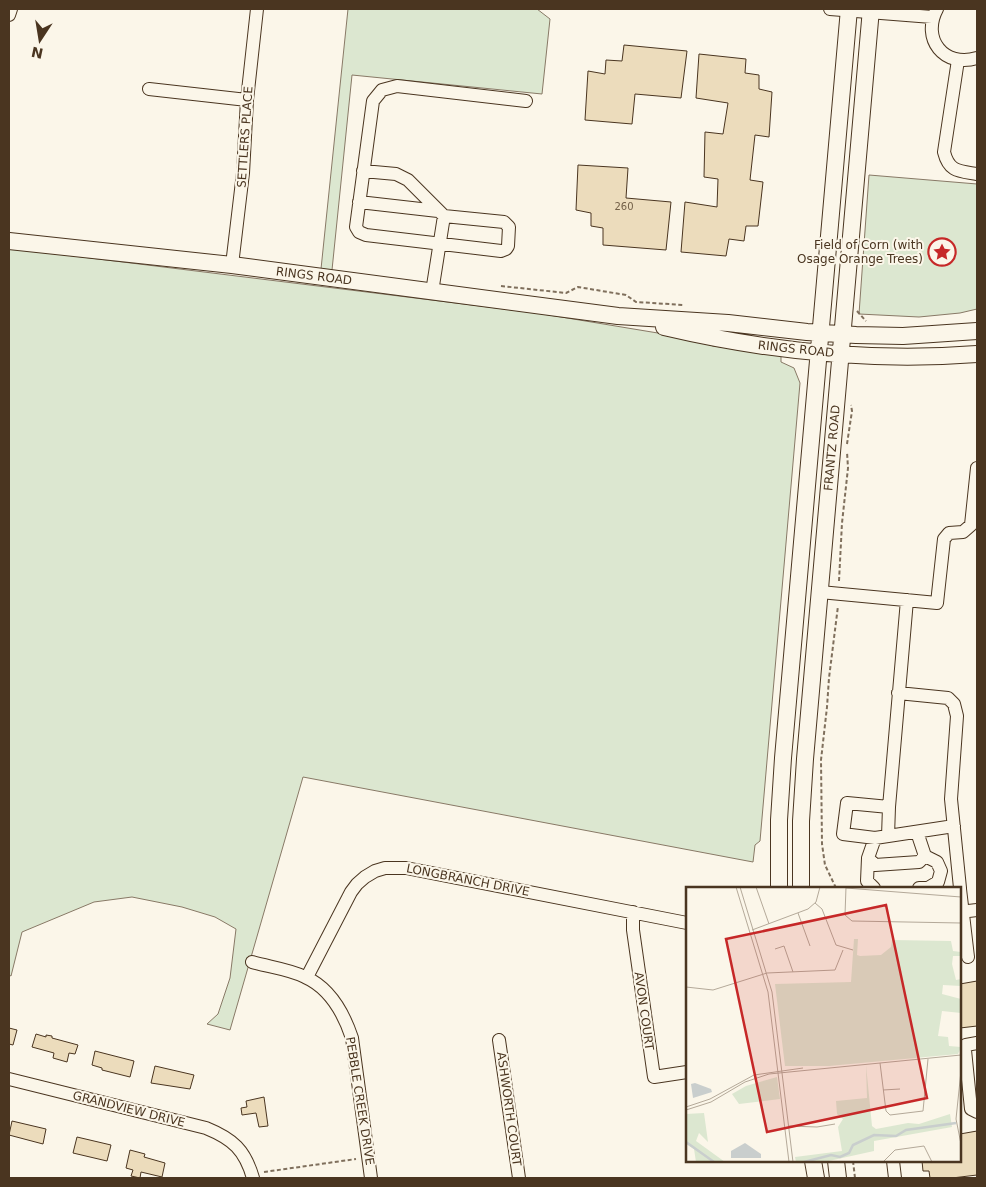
<svg xmlns="http://www.w3.org/2000/svg" width="986" height="1187" font-family="'DejaVu Sans',sans-serif">
<rect width="100%" height="100%" fill="#fbf6e9"/>
<path fill="#dce7d0" stroke="#887966" d="M348,9H537L550,19L542,94L352,75L332,270L321,269Z
M869,175L977,184V309L960,313L919,317L859,314Z
M9,248L537,313L694,339L713,346L781,354V362L794,368L800,383L760,841L755,845L753,862L303,777L230,1030L207,1024L218,1014L230,978L236,929L215,917L182,907L132,897L94,902L22,932L11,976L9,975Z"/>
<path fill="#ecdcbc" stroke="#4a3520" d="M624,45L687,51L681,98L635,94L632,124L585,120L588,71L605,74L606,60L622,61Z
M699,54L746,59L745,73L759,75V89L772,92L769,137L755,135L750,180L763,182L758,226H746L744,241L729,239L726,256L681,252L685,202L717,207L718,179L704,177L705,132L723,134L728,103L696,98Z
M578,165L628,168L626,198L671,202L666,250L603,245V228L591,226V213L576,210Z
M977,981V1026L960,1028V984Z
M9,1028L17,1030L13,1045L9,1044Z
M36,1034L46,1037V1035L52,1036V1038L78,1045L75,1054L69,1053L67,1062L53,1058L54,1053L32,1047Z
M95,1051L134,1061L130,1077L102,1070V1068L92,1065Z
M155,1066L194,1075L190,1089L151,1083Z
M264,1097L268,1126L259,1127L256,1113L242,1115L241,1108L247,1107L246,1101Z
M12,1121L46,1129L43,1144L9,1135Z
M977,1131V1175L952,1178H930L929,1171H923L922,1161L917,1162L916,1161H960V1134Z
M77,1137L111,1145L107,1161L73,1153Z
M130,1150L145,1154L144,1157L165,1163L162,1177L141,1172L140,1178L131,1176L133,1170L126,1168Z"/>
<g fill="none" stroke-linecap="round" stroke-linejoin="round">
<g stroke="#4a3520" stroke-width="14">
<path id="minor" d="M830,9L932,17
M937,9C921,39 944,68 977,58
M9,15L11,9
M958,60L944,152C949,172 959,171 977,174
M149,89L247,100
M363,171L396,174L408,180L444,216L432,292
M359,202L438,211
M444,216L504,222L509,227L508,246L506,249L501,251L366,235L359,232L356,227L373,101L382,90L397,86L526,101
M232,265L243,173L247,100L257,9
M820,592L937,603L944,539L949,533L963,532L971,525L977,468
M898,693L948,698L954,704L957,716L951,799L960,888
M889,807L907,600
M917,832L925,856L937,862L941,871L938,882L928,888H919
M888,836L889,807L847,803L843,834L875,838L954,826
M868,858L875,865L919,862L925,856
M874,888L867,881L868,858L875,838
M960,889L968,957
M633,912V930L654,1077L687,1072
M960,912L977,910
M252,962C269,967 289,969 305,977C330,988 344,1014 352,1038L371,1178
M307,977L351,892L357,884L365,877L375,871L385,868H406L687,923
M499,1040L519,1178
M977,1043L966,1045L965,1050L971,1109L977,1112
M9,1079L206,1128C233,1139 245,1150 253,1178
M893,1161L895,1178"/>
</g>
<g stroke="#4a3520" stroke-width="18">
<path id="major" d="M9,241L232,265L618,316L728,323L807,332L856,335L903,336L977,331
M664,327C766,351 873,362 977,354
M779,888V820L783,758L849,9
M801,888V821L805,759L871,9
M813,1161L816,1178
M836,1161L838,1178"/>
</g>
<path stroke="#7f6f5c" stroke-width="2" stroke-dasharray="4 2.5" stroke-linecap="butt" d="M501,286L566,293L578,287L626,295L636,302L684,305
M857,311L866,321
M847,444L852,411L851,405
M839,581L842,523L848,468L847,452
M836,888L825,865L822,844L821,760L827,707L829,678L838,606
M853,1161L855,1178
M264,1172L356,1159"/>
<use href="#minor" stroke="#fbf6e9" stroke-width="12"/>
<use href="#major" stroke="#fbf6e9" stroke-width="16"/>
</g>
<defs>
<g id="sight-ring" transform="scale(1.4375)"><circle r="9.5" fill="#fbf6e9" stroke="#c62828" stroke-width="1.5"/><path d="M0-6L1.8-2.2L6-1.7L2.9 1.2L3.7 5.4L0 3.3L-3.7 5.4L-2.9 1.2L-6-1.7L-1.8-2.2Z" fill="#c62828"/></g>
</defs>
<g fill-rule="evenodd">
<use href="#sight-ring" x="942" y="252"/>
</g>
<g text-anchor="middle" stroke-width="4" stroke-linejoin="round" paint-order="stroke">
<g font-size="10" fill="#725f47">
<text x="624" y="210">260</text>
</g>
<g font-size="12" fill="#4a3520" stroke="#fbf6e9">
<text transform="translate(245 137) rotate(-86)" y="4">SETTLERS PLACE</text>
<text transform="translate(314 276) rotate(7)" y="4">RINGS ROAD</text>
<text transform="translate(796 349) rotate(6)" y="4">RINGS ROAD</text>
<text transform="translate(832 448) rotate(-85)" y="4">FRANTZ ROAD</text>
<text transform="translate(468 880) rotate(11)" y="4">LONGBRANCH DRIVE</text>
<text transform="translate(644 1011) rotate(82)" y="4">AVON COURT</text>
<text transform="translate(360 1101) rotate(81)" y="4">PEBBLE CREEK DRIVE</text>
<text transform="translate(129 1109) rotate(14)" y="4">GRANDVIEW DRIVE</text>
<text transform="translate(509 1109) rotate(82)" y="4">ASHWORTH COURT</text>
</g>
<g font-size="12" fill="#4a3520" stroke="#fbf6e9" text-anchor="end">
<text x="923" y="249">Field of Corn (with<tspan x="923" dy="14">Osage Orange Trees)</tspan></text>
</g>
</g>
<g transform="translate(686 887)">
<rect width="275" height="275" fill="#fbf6e9"/>
<path d="M168,52H172L171,68L174,69L195,68L205,60L206,53L265,54L267,64L275,65V69H267L266,77L270,93L275,92V99L257,98L256,107L275,112V126L256,124L252,149L262,150L263,159L275,160L272,167L143,179H99L89,97L165,95ZM180,178L186,239L190,242L222,236L233,237L264,227L266,240L188,254V264L138,275H110L109,270L156,264L152,240L157,232L151,227L150,214L181,211ZM91,190L94,212L53,217L46,207L60,199ZM18,226L22,255L13,246L10,254L39,275H10L8,262L0,257V227Z" fill="#dce7d0"/>
<path d="M9,196L25,202L26,205L7,211L5,197ZM59,256L75,267V271H45V264Z" fill="#c9cecd"/>
<path fill="none" stroke="#c9cecd" stroke-width="2.5" d="M0,255L28,275M118,275L145,268L154,270L163,266L167,258L188,248L210,249L220,243L270,236"/>
<path fill="none" stroke="#b4a999" stroke-width="1" d="M50,0L82,105L103,275M54,0L86,105L107,275M70,0L83,37M160,0L159,28L166,34L275,36M160,1L275,10M129,16L136,22L150,58L167,63M112,26L124,59M66,43L122,22L130,15L134,0M89,62L98,59L107,85M0,100L27,103L81,86L149,83L157,63M194,176L200,224L204,228L237,224L242,172M275,184L270,232L275,257M197,203L214,202M0,220L24,212L68,188L117,181M0,223L25,215L59,195L83,187L275,168M103,239L131,240L149,237M197,275L209,263L238,259L246,275"/>
<path fill="#c62828" fill-opacity="0.15" stroke="#c62828" stroke-width="2.5" d="M200,18L241,211L81,245L40,52Z"/>
<rect width="275" height="275" fill="none" stroke="#4a3520" stroke-width="2.5"/>
</g>
<rect width="986" height="1187" fill="none" stroke="#4a3520" stroke-width="20"/>
<g transform="translate(40 40) rotate(192)" stroke="#fbf6e9" stroke-width="4" paint-order="stroke">
<path d="M0-4L9 19L0 12L-9 19Z" fill="#4a3520"/>
<text y="-8" font-size="14" font-weight="bold" text-anchor="middle" fill="#4a3520">N</text>
</g>
</svg>
